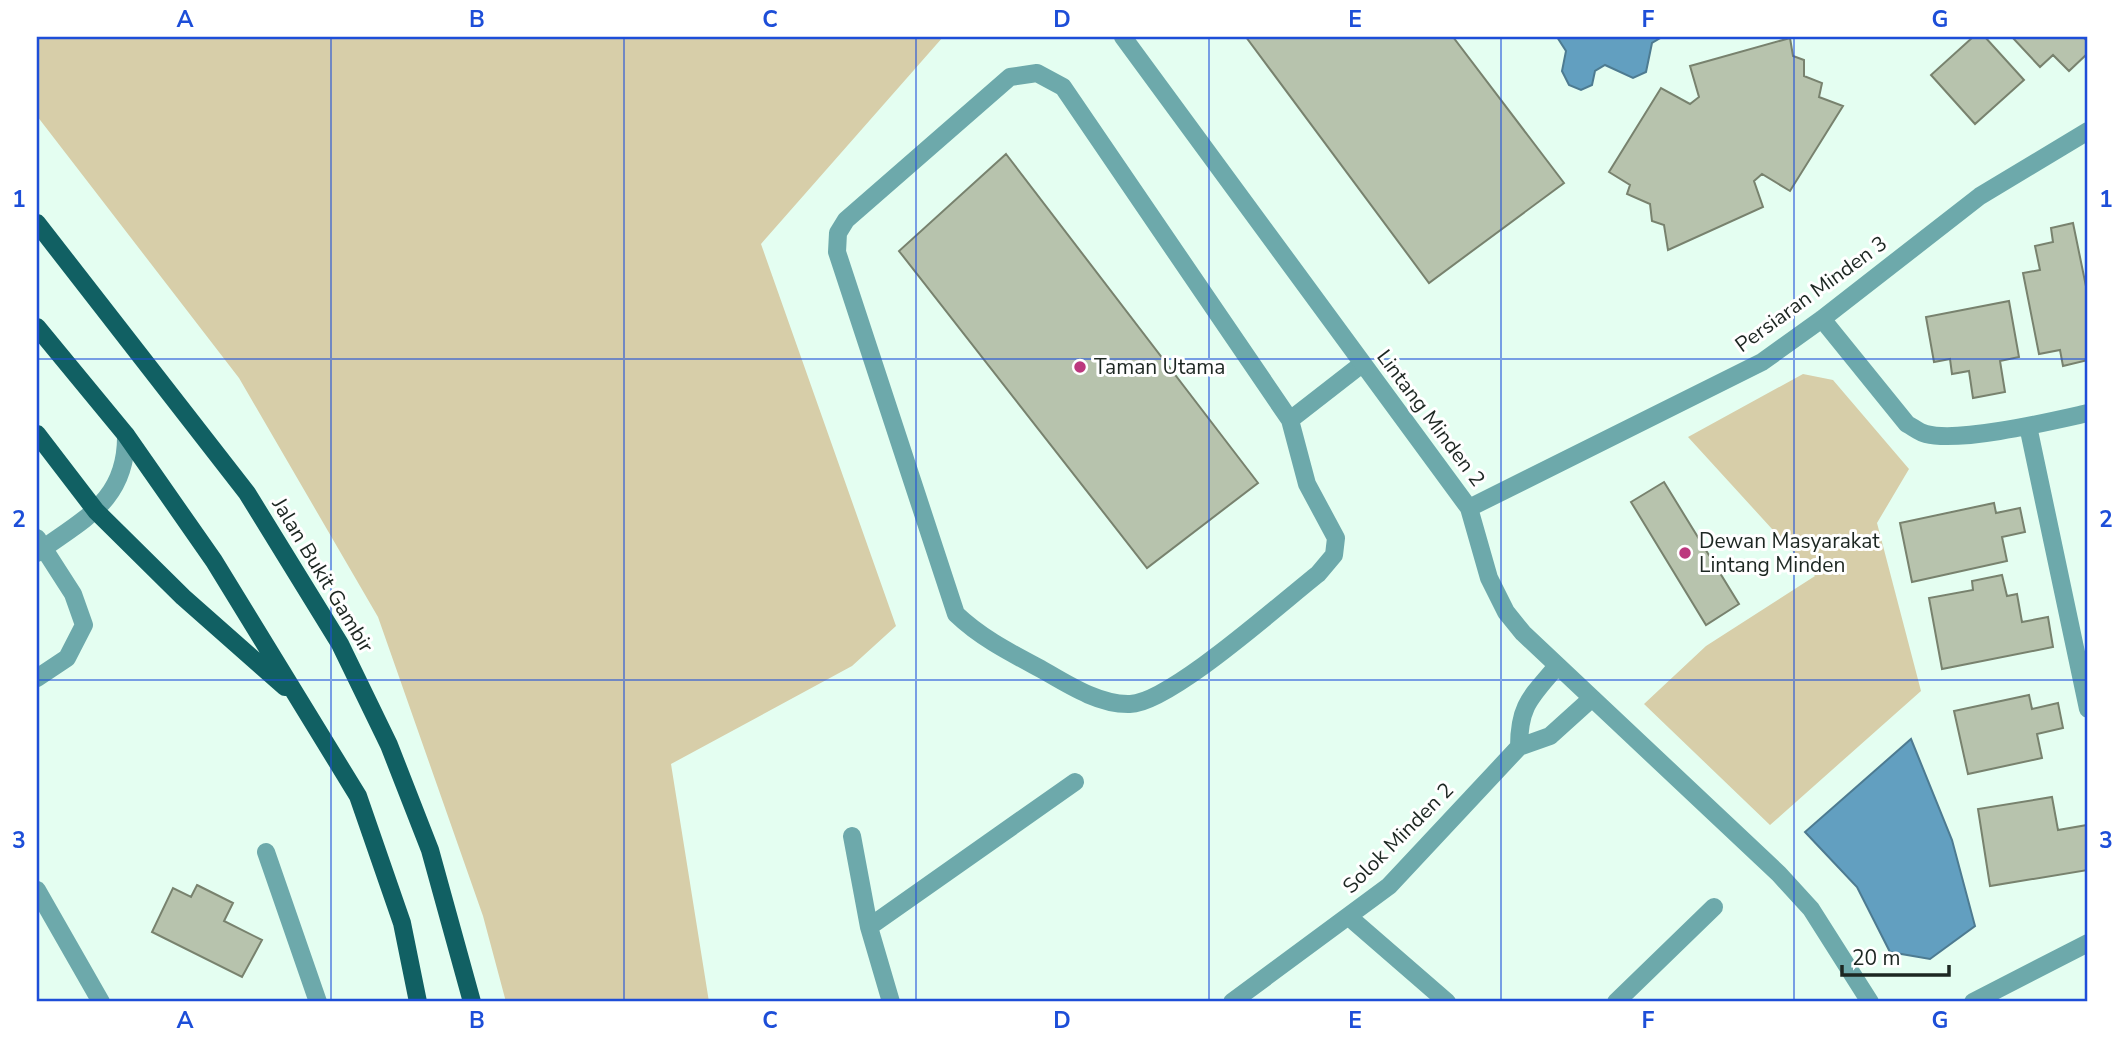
<svg xmlns="http://www.w3.org/2000/svg" width="2125" height="1039" font-family="'Nunito Sans',sans-serif">
<rect width="100%" height="100%" fill="#e4fef1"/>
<path fill="#d7cea9" d="M37,37H943L761,244L896,626L852,666L671,764L709,1002H506L483,916L378,617L239,378L37,116Z
M1803,374L1833,380L1909,469L1877,523L1921,691L1770,825L1644,704L1706,646L1815,576L1688,437Z"/>
<path fill="#629fc0" stroke="#4d7b91" stroke-width="2" d="M1557,37H1662L1652,43L1646,72L1633,78L1605,65L1595,71L1592,85L1581,90L1569,85L1562,71L1566,51Z
M1911,739L1952,840L1975,926L1930,959L1890,952L1857,887L1805,832Z"/>
<path fill="#b7c3ad" stroke="#78826e" stroke-width="2" d="M1246,37H1453L1564,183L1429,283Z
M1973,37H1985L2024,80L1975,124L1931,75Z
M2012,37H2083L2088,42V53L2069,71L2053,55L2040,67Z
M1790,38L1793,56L1804,60V76L1822,83L1819,97L1843,106L1790,191L1762,174L1754,181L1763,207L1668,250L1664,225L1652,221L1650,204L1627,194L1630,185L1609,172L1661,88L1690,104L1699,97L1690,66Z
M1006,154L1258,483L1147,568L899,251Z
M2073,223L2088,296V360L2063,366L2060,350L2039,354L2023,273L2040,270L2035,246L2053,242L2051,228Z
M2009,301L2019,357L2000,361L2005,392L1973,398L1969,371L1952,374L1950,359L1934,362L1926,317Z
M1664,482L1739,604L1706,625L1631,502Z
M1994,503L1996,513L2020,508L2025,532L2002,537L2007,561L1912,582L1900,523Z
M2002,575L2007,596L2017,594L2022,622L2048,617L2053,647L1942,669L1929,598L1973,590L1972,581Z
M2029,695L2032,709L2058,703L2063,728L2037,734L2042,758L1968,774L1954,711Z
M2052,797L2058,830L2087,825L2088,870L1990,886L1978,809Z
M197,885L233,903L224,921L262,940L242,977L152,932L173,888L191,897Z"/>
<g fill="none" stroke-linecap="round" stroke-linejoin="round">
<path stroke="#6da9ab" stroke-width="18" d="M1037,73L1063,87L1290,420L1307,484L1336,538L1334,555L1318,574C1282,602 1170,703 1130,704C1099,705 1067,684 1041,669C1011,653 981,638 956,614L837,252L838,233L846,220L1010,77Z
M1290,420L1362,364
M37,538L73,594L84,625L67,658L37,678
M37,553C83,519 127,501 126,435
M266,852L318,1002
M37,890L101,1002"/>
<path stroke="#6da9ab" stroke-width="18" d="M1123,37L1469,508L1489,578L1506,612L1523,633L1779,874L1811,909L1870,1002
M1822,319L1907,424C1913,427 1920,433 1926,434C1960,443 2052,421 2088,413
M2028,426L2088,709
M1469,508L1762,362L1822,319L1980,196L2088,131
M1519,747C1519,705 1531,697 1557,666
M852,836L869,927L891,1002
M1349,917L1447,1002
M869,927L1075,782
M1232,1002L1389,886L1519,747L1550,736L1591,699
M1616,1002L1714,907
M1973,1002L2088,943"/>
<path stroke="#116063" stroke-width="18" d="M37,223L247,493L340,644L389,745L430,850L472,1002
M37,327L126,435L214,561L358,796L402,923L418,1002
M37,434L96,511L183,597L285,687"/>
</g>
<path fill="none" stroke="#1d4ed8" stroke-width="2" stroke-opacity="0.55" d="M331,37V1002M624,37V1002M916,37V1002M1209,37V1002M1501,37V1002M1794,37V1002M37,359H2088M37,680H2088"/>
<g fill="#bc387e" stroke="#fff" stroke-width="2.5">
<circle cx="1080" cy="367" r="7"/>
<circle cx="1685" cy="553" r="7"/>
</g>
<g text-anchor="middle" stroke-width="6" stroke-linejoin="round" paint-order="stroke">
<g font-size="21" fill="#1d2722" stroke="#fff">
<text transform="translate(1811 294) rotate(-36)" y="7">Persiaran Minden 3</text>
<text transform="translate(1431 418) rotate(53)" y="7">Lintang Minden 2</text>
<text transform="translate(323 575) rotate(59)" y="7">Jalan Bukit Gambir</text>
<text transform="translate(1398 838) rotate(-45)" y="7">Solok Minden 2</text>
</g>
<g font-size="21" fill="#1d2722" stroke="#fff" text-anchor="start">
<text x="1094" y="374">Taman Utama</text>
<text x="1699" y="548">Dewan Masyarakat<tspan x="1699" dy="24">Lintang Minden</tspan></text>
</g>
</g>
<rect width="2125" height="1039" fill="none" stroke="#ffffff" stroke-width="77"/>
<path d="M1842 965v10h107v-10" fill="none" stroke="#1d2722" stroke-width="3.5"/>
<text x="1852" y="965" font-size="21" fill="#1d2722" stroke="#ffffff" stroke-width="5" paint-order="stroke">20 m</text>
<rect x="38" y="38" width="2048" height="962" fill="none" stroke="#1d4ed8" stroke-width="2.5"/>
<g font-size="23" text-anchor="middle" font-weight="bold" fill="#1d4ed8">
<text x="185" y="27">A</text>
<text x="477" y="27">B</text>
<text x="770" y="27">C</text>
<text x="1062" y="27">D</text>
<text x="1355" y="27">E</text>
<text x="1648" y="27">F</text>
<text x="1940" y="27">G</text>
<text x="19" y="207">1</text>
<text x="2106" y="207">1</text>
<text x="19" y="527">2</text>
<text x="2106" y="527">2</text>
<text x="19" y="848">3</text>
<text x="2106" y="848">3</text>
<text x="185" y="1028">A</text>
<text x="477" y="1028">B</text>
<text x="770" y="1028">C</text>
<text x="1062" y="1028">D</text>
<text x="1355" y="1028">E</text>
<text x="1648" y="1028">F</text>
<text x="1940" y="1028">G</text>
</g>
</svg>
